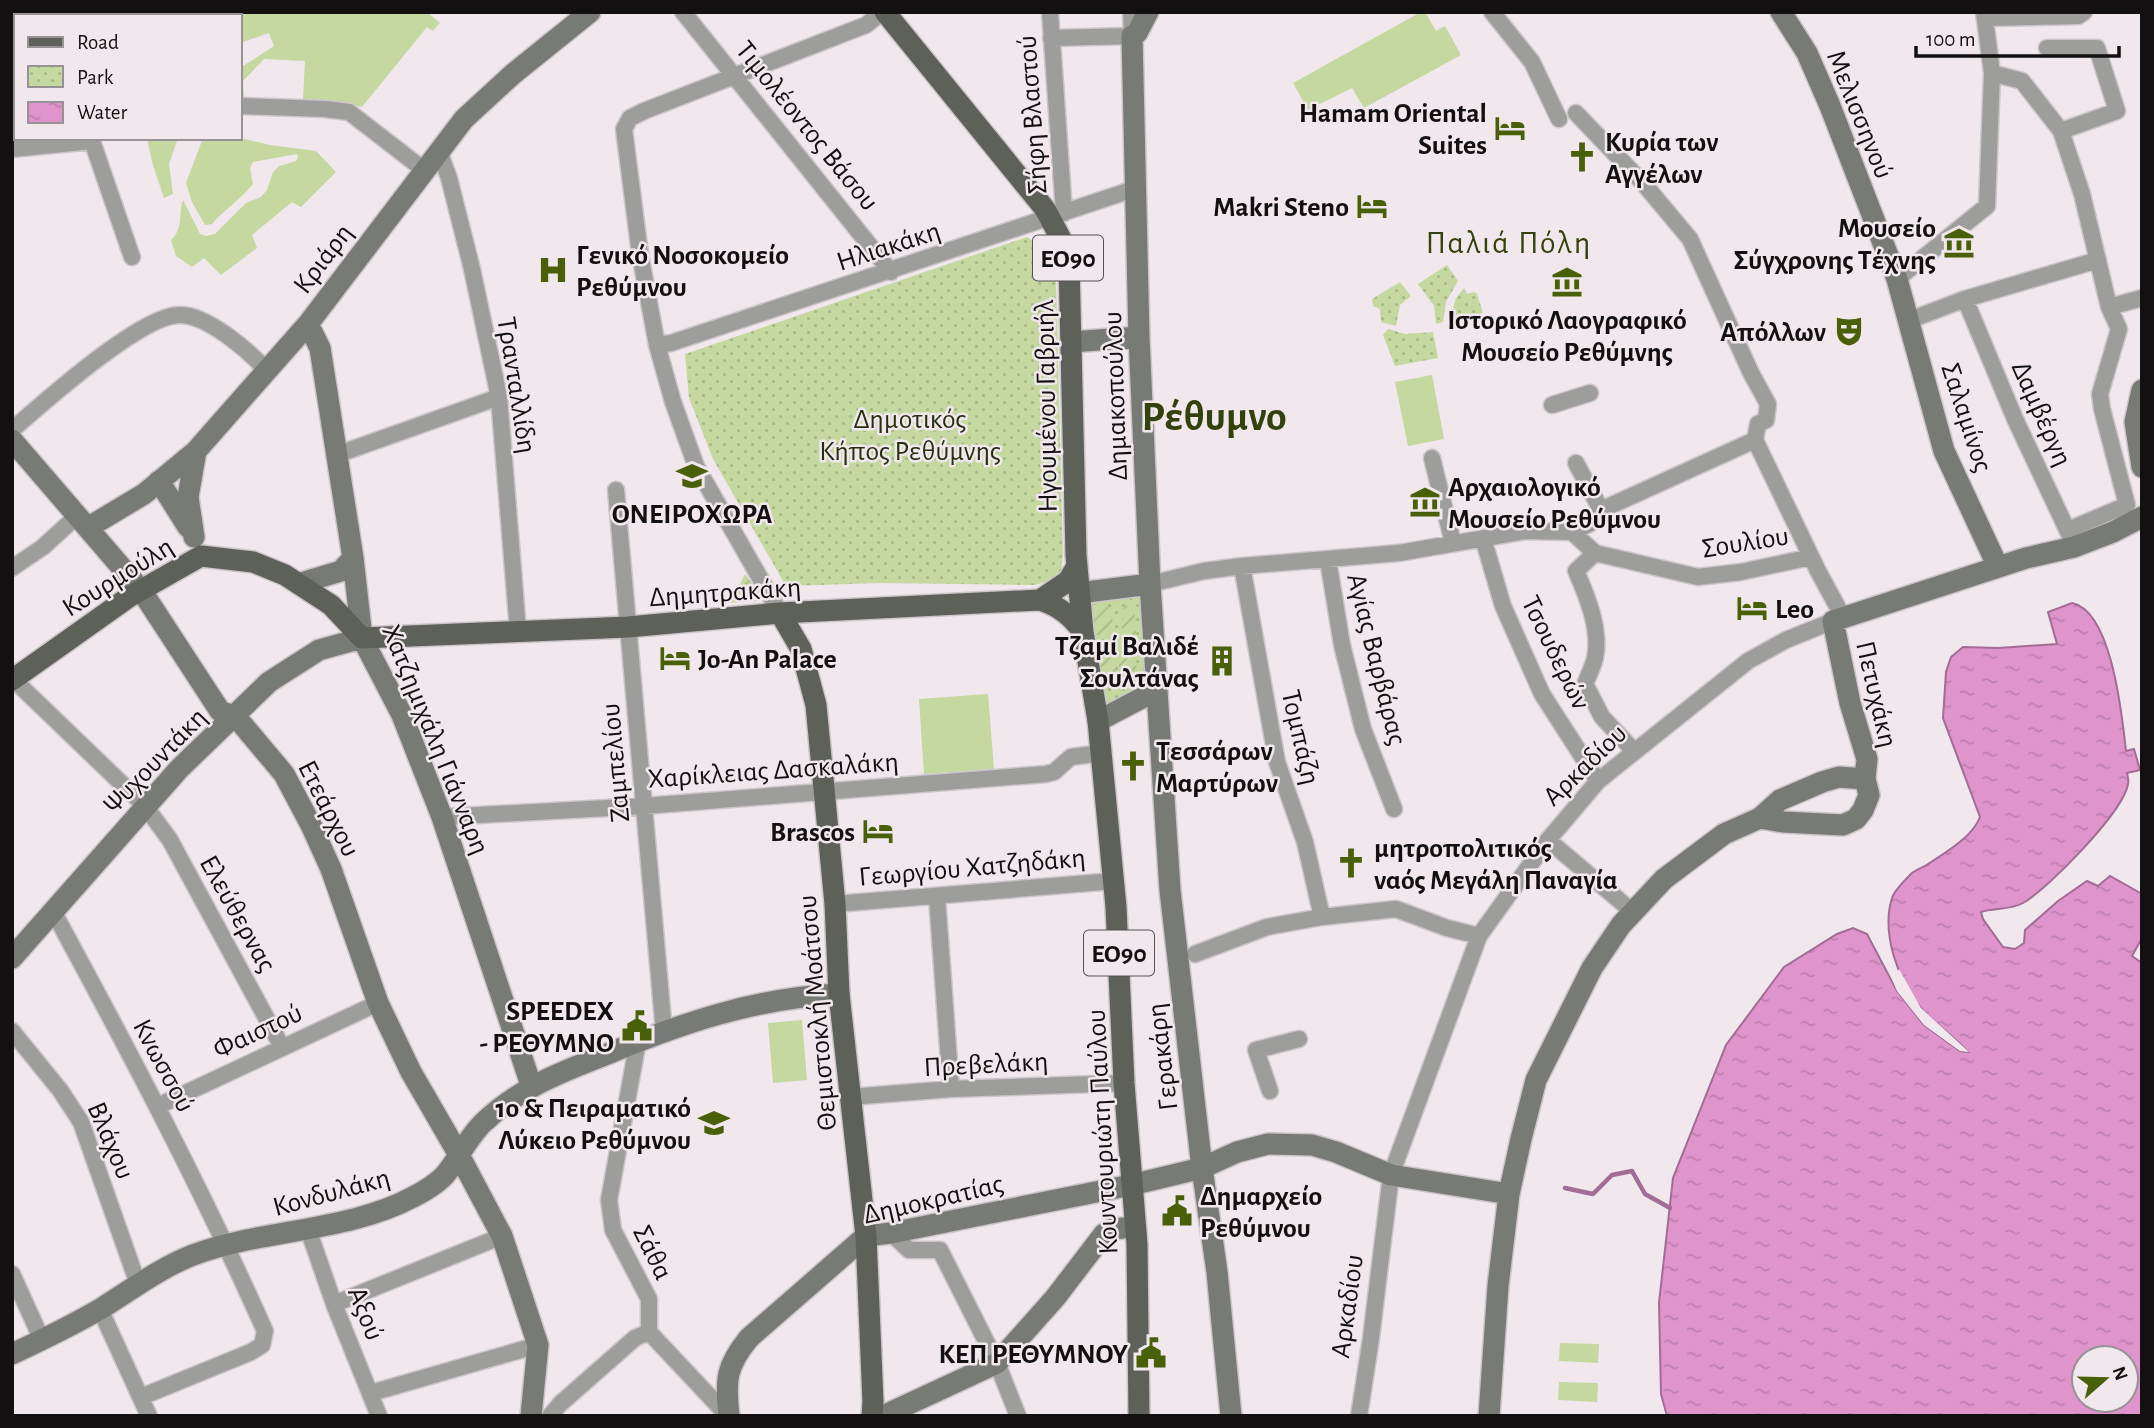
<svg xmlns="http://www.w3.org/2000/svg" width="2154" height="1428" font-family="'Alegreya Sans',sans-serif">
<defs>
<pattern id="park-dots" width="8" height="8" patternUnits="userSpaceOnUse" patternTransform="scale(1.75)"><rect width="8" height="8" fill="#c4d89f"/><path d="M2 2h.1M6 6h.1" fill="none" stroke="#a7b888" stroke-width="1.8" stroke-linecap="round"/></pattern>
<pattern id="garden-furrows" width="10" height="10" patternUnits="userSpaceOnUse" patternTransform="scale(1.75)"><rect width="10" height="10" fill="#c4d89f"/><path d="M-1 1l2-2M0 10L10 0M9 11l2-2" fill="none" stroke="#a7b888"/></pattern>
<pattern id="water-ripples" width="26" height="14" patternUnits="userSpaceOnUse" patternTransform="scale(1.75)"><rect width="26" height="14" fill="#df94cc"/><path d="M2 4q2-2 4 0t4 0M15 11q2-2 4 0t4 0" fill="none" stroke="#be7fae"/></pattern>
</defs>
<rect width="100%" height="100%" fill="#f0e8ed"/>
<path fill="#c4d89f" d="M57,12H157L159,16H58Z
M219,12H427L440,23L433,31L427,27L362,107L340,102L303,99L305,61L264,59L243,81L244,98L240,99V68L274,46L269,33L240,43V16H209Z
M1421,12H1425L1436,31L1445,26L1461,55L1364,108L1352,88L1308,110L1293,83Z
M147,138H178L169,164L173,194L164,198L152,162Z
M203,138H240L270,145L316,151L336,172L301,207L292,202L252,235L257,248L221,275L204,258L192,267L176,256L171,240C184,228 178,214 183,200L200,234L206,236L215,234L246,203L261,197L267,190L273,172L279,166L296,161L298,157L297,154L253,162L250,169L253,184C241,199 225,209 212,224L205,225L192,202L186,183Z
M1432,375L1444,439L1408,446L1395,382Z
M988,694L994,769L924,774L919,699Z
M802,1020L807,1080L773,1083L768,1023Z
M1560,1343L1599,1344L1598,1363L1559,1361Z
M1559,1382L1598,1383L1597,1402L1558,1400Z"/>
<path fill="url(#park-dots)" d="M1027,237L1043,248L1056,280L1063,555L1061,572L1048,581L1035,585L880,583L786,586L713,459L689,398L685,354Z
M1447,265L1458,281L1446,302L1443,322L1436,324L1434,306L1418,284Z
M1400,282L1411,296L1400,305L1396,326L1381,322L1380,309L1373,306L1372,299Z
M1464,288L1467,294L1474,292L1477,294L1483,313L1454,321L1451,316L1456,298Z
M1388,329L1405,334L1433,332L1438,358L1395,366L1383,335Z
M1141,595L1145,686L1102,708L1083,600Z"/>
<path fill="url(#garden-furrows)" d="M745,574L758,591V601L731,603Z
M1088,604L1107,606L1113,612L1111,639L1094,634Z
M1124,606L1134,607L1137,644L1121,642Z
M1097,655L1115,659L1116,683L1102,687Z
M1136,657L1137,676L1119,683V660Z"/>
<path fill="url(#water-ripples)" stroke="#a26c94" stroke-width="2" fill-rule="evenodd" d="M2072,603C2112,611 2122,716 2126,751L2134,749L2140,770L2127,773C2128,777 2129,781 2128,784C2124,811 2048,889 2023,903C2011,910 1994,908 1981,912L1983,919L2003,947L2015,949L2024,943L2025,930L2058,901L2087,881L2098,886L2110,876L2142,894V938L2132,956L2142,963V1416H1667L1661,1394L1659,1303L1673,1178L1726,1045L1784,967L1837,934L1853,928L1867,934L1897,991L1924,1025L1960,1051L1968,1052C1954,1036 1935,1024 1921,1008C1898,981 1881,933 1892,898C1894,891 1905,880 1911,874C1914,871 1921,868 1925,866C1943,854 1972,838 1980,817L1943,718L1946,672L1951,657L1963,647L1998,648L2057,644L2048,612ZM2084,1358H2126V1400H2084Z"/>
<path fill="#f0e8ed" d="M1899,969L1921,1008L1969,1052L1960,1051L1924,1025L1897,991L1889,972L1894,975L1900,990L1927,1023L1956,1045L1918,1010L1901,983L1897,972Z"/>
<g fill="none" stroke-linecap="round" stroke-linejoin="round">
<path stroke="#a26c94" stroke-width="4.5" d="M1565,1188L1593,1194L1612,1175L1632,1171L1645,1194L1670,1208"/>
<g stroke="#ccc5ca" stroke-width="19">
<path id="street" d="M683,12L891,272
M1050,12L1064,213
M1492,12L1532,62L1559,119
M192,16L204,12
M1985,18L2078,16L2084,12
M1051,38L1132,36L1131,12
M2047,48H2097L2117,111L2061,131
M12,51L16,50
M1992,73L2022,81L2061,131L2082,194L2109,307L2119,329L2100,394L2102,409L2127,505L2068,530
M240,106L325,109L349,112L424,170
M1576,113L1644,184L1690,239L1751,373L1768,404L1766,420L1758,424L1755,440
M91,138L132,257
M12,149L92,141
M439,151L449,178L472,269L499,397L518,631
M1897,279L1987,206L1992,73L1984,12
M1965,299L2015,419L2071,538
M2109,307L2142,298
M1910,320L1965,299L2098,260
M657,345L671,343L1134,189
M1552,405L1590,393
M12,430C44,402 139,317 178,315C206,313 250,352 267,371
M1755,440L1818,571L1843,617
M336,455L499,397
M1432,458L1453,543
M1576,463L1601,510
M616,490L664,1032
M1572,532L1595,553L1698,577L1741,572L1811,557
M1572,532L1589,524L1601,510L1755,440
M1483,538L1503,606L1542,694L1598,781
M1595,553L1576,571C1587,596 1601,630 1595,658C1593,667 1588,676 1585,684L1602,717L1634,751
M1328,560L1342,645L1363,729L1394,809
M1242,566L1277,762L1305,842L1322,917
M12,568L43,547L78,515
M1150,584L1204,571L1242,566L1399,553L1526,531L1572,532
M780,613L696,466L673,402L657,345L640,254L624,129L630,118L644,111L866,25L882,12
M13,679L145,806L170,840L282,1047
M442,817L644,806L1046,774L1054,772L1071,757L1101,753
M1548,840L1633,912
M937,897L951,1089
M835,904L1114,881
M53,911C128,1049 201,1187 265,1331L262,1345L251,1352L141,1397
M1195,954L1267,927L1322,917L1396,909L1447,928L1479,936
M12,1031L60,1090L81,1122L138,1284
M638,1041L609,1200L613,1230L649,1299V1332L728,1416
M1270,1091L1256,1050L1299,1039
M850,1097L951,1089L1124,1083
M158,1106L378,1003
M308,1229L334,1304L379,1416
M891,1233L909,1250H940L997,1363L1018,1416
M12,1274L42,1340
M334,1304L502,1236
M100,1309L149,1416
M371,1393L538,1345
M550,1416L560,1404L635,1338L649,1332
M1359,1416L1371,1338L1391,1175L1479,936L1548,840L1598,781L1748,661L1786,640L1833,621"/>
</g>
<g stroke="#ccc5ca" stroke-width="24">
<path id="secondary" d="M1148,12L1137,33L1132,36L1139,337L1150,584L1170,890L1202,1168L1217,1272L1231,1416
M1781,12L1807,53L1830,106L1897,279L1944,451L1998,567
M308,324L320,348L353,558L362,638L402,715L442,817L531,1085
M1071,342L1139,337
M2142,390L2135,422L2142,467
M12,440L141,590L220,711L236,717L284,774L311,825L331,869L378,1003L411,1072L459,1155L502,1236L538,1345L531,1416
M159,481L188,527
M89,527L144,494L196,451L308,324L464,119L513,74L590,12
M194,537L188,497L196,451
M301,583L341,571L353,558
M1079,593L1150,584
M1098,721L1157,690
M1760,818L1783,822L1843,825L1856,819L1863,810L1869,795L1865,779L1867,759L1850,703L1833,621L2026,558L2074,547L2113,532L2142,517
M12,958L179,769L269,682L319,650L362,638
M12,1354C42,1340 73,1325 102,1308C132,1289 160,1268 193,1255C262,1229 348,1232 413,1197C423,1192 436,1184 444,1176C459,1159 468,1136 485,1121C520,1088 561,1072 605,1055C682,1023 755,998 839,994
M729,1416C725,1380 726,1366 749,1338L866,1236L891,1233L1131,1185L1202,1168L1237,1152L1268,1144L1312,1145L1336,1152L1391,1175L1509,1194
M883,1416L997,1363L1055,1298L1104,1234L1113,1229L1135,1227
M1489,1416L1498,1286L1509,1194L1521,1139L1536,1080L1592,968L1621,925L1664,879L1724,834L1760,818L1780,800L1822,782L1839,777L1865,779"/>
</g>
<g stroke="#ccc5ca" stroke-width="24">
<path id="primary" d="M885,12L1045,209L1060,237L1069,264L1076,555L1083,632L1098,721L1116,907L1124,1083L1137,1244L1139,1416
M1040,600C1059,606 1071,616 1083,632
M780,613L801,649L816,705L835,904L839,994L866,1236L873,1402L872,1416
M12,680L129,597L201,556L253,562L285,575L331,605L362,638L628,627L780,613L1040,600L1068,581L1077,566"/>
</g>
<use href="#street" stroke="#9d9e9b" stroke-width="16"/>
<use href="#secondary" stroke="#787a75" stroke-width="21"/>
<use href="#primary" stroke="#5e605a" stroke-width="21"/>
</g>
<defs>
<g id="hotel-bare" transform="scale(2.415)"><path d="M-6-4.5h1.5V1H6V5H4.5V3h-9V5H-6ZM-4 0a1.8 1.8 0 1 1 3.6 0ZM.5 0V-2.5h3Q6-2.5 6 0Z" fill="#495f08" stroke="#f0e8ed" stroke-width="2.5" paint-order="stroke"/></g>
<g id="church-bare" transform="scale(2.415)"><path d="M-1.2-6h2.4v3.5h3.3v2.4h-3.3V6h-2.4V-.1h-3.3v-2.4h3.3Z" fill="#495f08" stroke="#f0e8ed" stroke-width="2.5" paint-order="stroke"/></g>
<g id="museum-bare" transform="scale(2.415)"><path d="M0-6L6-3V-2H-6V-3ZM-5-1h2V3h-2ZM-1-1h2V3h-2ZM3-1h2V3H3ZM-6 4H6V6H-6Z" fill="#495f08" stroke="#f0e8ed" stroke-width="2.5" paint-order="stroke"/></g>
<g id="hospital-bare" transform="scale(2.415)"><path d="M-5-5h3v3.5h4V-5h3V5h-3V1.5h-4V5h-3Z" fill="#495f08" stroke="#f0e8ed" stroke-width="2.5" paint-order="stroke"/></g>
<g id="theatre-bare" transform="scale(2.415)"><path d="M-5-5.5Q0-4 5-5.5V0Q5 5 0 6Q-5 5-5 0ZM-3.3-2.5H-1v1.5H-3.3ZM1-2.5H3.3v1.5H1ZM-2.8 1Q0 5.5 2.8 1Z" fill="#495f08" stroke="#f0e8ed" stroke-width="2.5" paint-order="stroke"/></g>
<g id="school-bare" transform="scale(2.415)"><path d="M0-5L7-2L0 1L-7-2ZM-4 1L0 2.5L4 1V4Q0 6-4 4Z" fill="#495f08" stroke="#f0e8ed" stroke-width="2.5" paint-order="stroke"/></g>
<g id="building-bare" transform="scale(2.415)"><path d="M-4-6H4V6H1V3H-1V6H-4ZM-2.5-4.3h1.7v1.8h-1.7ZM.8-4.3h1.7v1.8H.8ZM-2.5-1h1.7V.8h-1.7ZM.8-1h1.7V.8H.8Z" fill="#495f08" stroke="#f0e8ed" stroke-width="2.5" paint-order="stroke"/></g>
<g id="civic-bare" transform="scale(2.415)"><path d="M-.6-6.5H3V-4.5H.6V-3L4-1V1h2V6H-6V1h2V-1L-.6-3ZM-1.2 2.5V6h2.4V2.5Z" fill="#495f08" stroke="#f0e8ed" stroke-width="2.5" paint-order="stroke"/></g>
</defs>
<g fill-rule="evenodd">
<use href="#hotel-bare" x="1510" y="128"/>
<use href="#church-bare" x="1582" y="157"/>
<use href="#hotel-bare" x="1372" y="206"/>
<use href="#museum-bare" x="1959" y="243"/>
<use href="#hospital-bare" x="553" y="270"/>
<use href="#museum-bare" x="1567" y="282"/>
<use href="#theatre-bare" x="1849" y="331"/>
<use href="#school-bare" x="692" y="476"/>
<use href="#museum-bare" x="1425" y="502"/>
<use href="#hotel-bare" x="1752" y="608"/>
<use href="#hotel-bare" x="675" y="658"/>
<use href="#building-bare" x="1222" y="661"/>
<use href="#church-bare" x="1133" y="766"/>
<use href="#hotel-bare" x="878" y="831"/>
<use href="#church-bare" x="1351" y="863"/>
<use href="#civic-bare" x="637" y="1026"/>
<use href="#school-bare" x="714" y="1123"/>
<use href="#civic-bare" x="1177" y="1211"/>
<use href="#civic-bare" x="1151" y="1353"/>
</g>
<g text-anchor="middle" stroke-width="5" stroke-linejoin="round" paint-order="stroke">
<g fill="#f0e8ed" stroke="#555153" stroke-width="2">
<rect x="1033" y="235.5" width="70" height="45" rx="5"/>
<rect x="1084" y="930.5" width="70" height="45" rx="5"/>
</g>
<g font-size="26" font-weight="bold" fill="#121011">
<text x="1068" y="267">ΕΟ90</text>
<text x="1119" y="962">ΕΟ90</text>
</g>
<g font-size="28" font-weight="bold" fill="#121011" stroke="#f0e8ed" text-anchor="end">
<text x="1487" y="122">Hamam Oriental<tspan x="1487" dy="32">Suites</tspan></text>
<text x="1605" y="151" text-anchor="start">Κυρία των<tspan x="1605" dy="32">Αγγέλων</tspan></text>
<text x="1349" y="216">Makri Steno</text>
<text x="1936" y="237">Μουσείο<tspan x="1936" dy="32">Σύγχρονης Τέχνης</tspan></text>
<text x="576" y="264" text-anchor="start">Γενικό Νοσοκομείο<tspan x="576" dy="32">Ρεθύμνου</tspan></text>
<text x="1567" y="329" text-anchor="middle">Ιστορικό Λαoγραφικό<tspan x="1567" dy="32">Μουσείο Ρεθύμνης</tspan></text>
<text x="1826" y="341">Απόλλων</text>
<text x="1448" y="496" text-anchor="start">Αρχαιολογικό<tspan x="1448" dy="32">Μουσείο Ρεθύμνου</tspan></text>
<text x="692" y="523" text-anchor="middle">ΟΝΕΙΡΟΧΩΡΑ</text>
<text x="1775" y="618" text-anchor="start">Leo</text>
<text x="1199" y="655">Τζαμί Βαλιδέ<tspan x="1199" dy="32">Σουλτάνας</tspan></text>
<text x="698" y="668" text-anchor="start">Jo-An Palace</text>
<text x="1156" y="760" text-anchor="start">Τεσσάρων<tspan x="1156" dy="32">Μαρτύρων</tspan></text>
<text x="855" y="841">Brascos</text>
<text x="1374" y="857" text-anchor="start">μητροπολιτικός<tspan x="1374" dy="32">ναός Μεγάλη Παναγία</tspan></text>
<text x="614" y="1020">SPEEDEX<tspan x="614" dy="32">- ΡΕΘΥΜΝΟ</tspan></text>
<text x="691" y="1117">1ο &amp; Πειραματικό<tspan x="691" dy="32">Λύκειο Ρεθύμνου</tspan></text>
<text x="1200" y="1205" text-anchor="start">Δημαρχείο<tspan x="1200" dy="32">Ρεθύμνου</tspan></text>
<text x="1128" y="1363">ΚΕΠ ΡΕΘΥΜΝΟΥ</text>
</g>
<g font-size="28" fill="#121011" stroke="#f0e8ed">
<text transform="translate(1861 114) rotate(68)" y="10">Μελισσηνού</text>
<text transform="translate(1031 115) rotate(-94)" y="10">Σήφη Βλαστού</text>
<text transform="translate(808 125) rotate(51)" y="10">Τιμολέοντος Βάσου</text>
<text transform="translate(888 245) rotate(-18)" y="10">Ηλιακάκη</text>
<text transform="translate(322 258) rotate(-53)" y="10">Κριάρη</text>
<text transform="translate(518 385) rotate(81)" y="10">Τρανταλλίδη</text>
<text transform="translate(1114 396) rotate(-92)" y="10">Δημακοπούλου</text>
<text transform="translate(1045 406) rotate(-91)" y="10">Ηγουμένου Γαβριήλ</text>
<text transform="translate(2043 413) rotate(66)" y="10">Δαμβέργη</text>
<text transform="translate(1968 417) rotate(72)" y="10">Σαλαμίνος</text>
<text transform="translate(1745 541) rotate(-9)" y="10">Σουλίου</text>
<text transform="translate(117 576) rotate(-32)" y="10">Κουρμούλη</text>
<text transform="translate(725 591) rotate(-4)" y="10">Δημητρακάκη</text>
<text transform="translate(1557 652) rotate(64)" y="10">Τσουδερών</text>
<text transform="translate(1378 659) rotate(76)" y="10">Αγίας Βαρβάρας</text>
<text transform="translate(1878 694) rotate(77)" y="10">Πετυχάκη</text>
<text transform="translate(1302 737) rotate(77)" y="10">Τομπάζη</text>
<text transform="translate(437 739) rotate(68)" y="10">Χατζημιχάλη Γιάνναρη</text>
<text transform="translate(154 760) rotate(-46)" y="10">Ψυχουντάκη</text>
<text transform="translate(614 763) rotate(-95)" y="10">Ζαμπελίου</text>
<text transform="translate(1584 764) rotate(-44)" y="10">Αρκαδίου</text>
<text transform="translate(773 769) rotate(-4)" y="10">Χαρίκλειας Δασκαλάκη</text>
<text transform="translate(330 808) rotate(63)" y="10">Ετεάρχου</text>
<text transform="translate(972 866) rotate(-5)" y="10">Γεωργίου Χατζηδάκη</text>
<text transform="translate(239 913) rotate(61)" y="10">Ελεύθερνας</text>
<text transform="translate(816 1013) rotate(-95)" y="10">Θεμιστοκλή Μοάτσου</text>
<text transform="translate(257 1030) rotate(-25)" y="10">Φαιστού</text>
<text transform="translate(1161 1057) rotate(-97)" y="10">Γερακάρη</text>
<text transform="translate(986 1063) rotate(-3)" y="10">Πρεβελάκη</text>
<text transform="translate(165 1065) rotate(62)" y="10">Κνωσσού</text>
<text transform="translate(1101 1132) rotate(-93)" y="10">Κουντουριώτη Παύλου</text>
<text transform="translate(112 1140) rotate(67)" y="10">Βλάχου</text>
<text transform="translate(331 1191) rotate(-15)" y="10">Κονδυλάκη</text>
<text transform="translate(933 1198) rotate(-13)" y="10">Δημοκρατίας</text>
<text transform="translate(654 1252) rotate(64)" y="10">Σάθα</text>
<text transform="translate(1346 1306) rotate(-82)" y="10">Αρκαδίου</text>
<text transform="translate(367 1313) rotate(68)" y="10">Αξού</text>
</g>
<g font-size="28" fill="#25300c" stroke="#f0e8ed">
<text x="910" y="428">Δημοτικός<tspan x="910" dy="32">Κήπος Ρεθύμνης</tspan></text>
</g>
<g font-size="32" letter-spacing="2" fill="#33420a" stroke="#f0e8ed">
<text x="1509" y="253">Παλιά Πόλη</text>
</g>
<g font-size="42" font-weight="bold" fill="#33420a" stroke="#f0e8ed">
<text x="1214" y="430">Ρέθυμνο</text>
</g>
</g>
<rect width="2154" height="1428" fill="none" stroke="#121011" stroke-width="28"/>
<rect x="14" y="14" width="228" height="126" fill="#f0e8ed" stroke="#979295" stroke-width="2"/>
<rect x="28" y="37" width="35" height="10" fill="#5e605a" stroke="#979295" stroke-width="2"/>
<text x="77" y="49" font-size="21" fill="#121011">Road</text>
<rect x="28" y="66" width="35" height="21" fill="url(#park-dots)" stroke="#979295" stroke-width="2"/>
<text x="77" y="84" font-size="21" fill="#121011">Park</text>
<rect x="28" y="102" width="35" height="21" fill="url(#water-ripples)" stroke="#979295" stroke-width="2"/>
<text x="77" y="119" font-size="21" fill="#121011">Water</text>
<g transform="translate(2105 1379) rotate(70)"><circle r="33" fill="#f0e8ed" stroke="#979295" stroke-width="2"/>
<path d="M0-5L12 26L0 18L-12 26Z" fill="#495f08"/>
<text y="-10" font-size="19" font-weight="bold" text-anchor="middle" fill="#121011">N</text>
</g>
<path d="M1916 46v10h203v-10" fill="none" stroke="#121011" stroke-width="3.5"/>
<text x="1926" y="46" font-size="21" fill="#121011" stroke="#f0e8ed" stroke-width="5" paint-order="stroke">100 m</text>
</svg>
